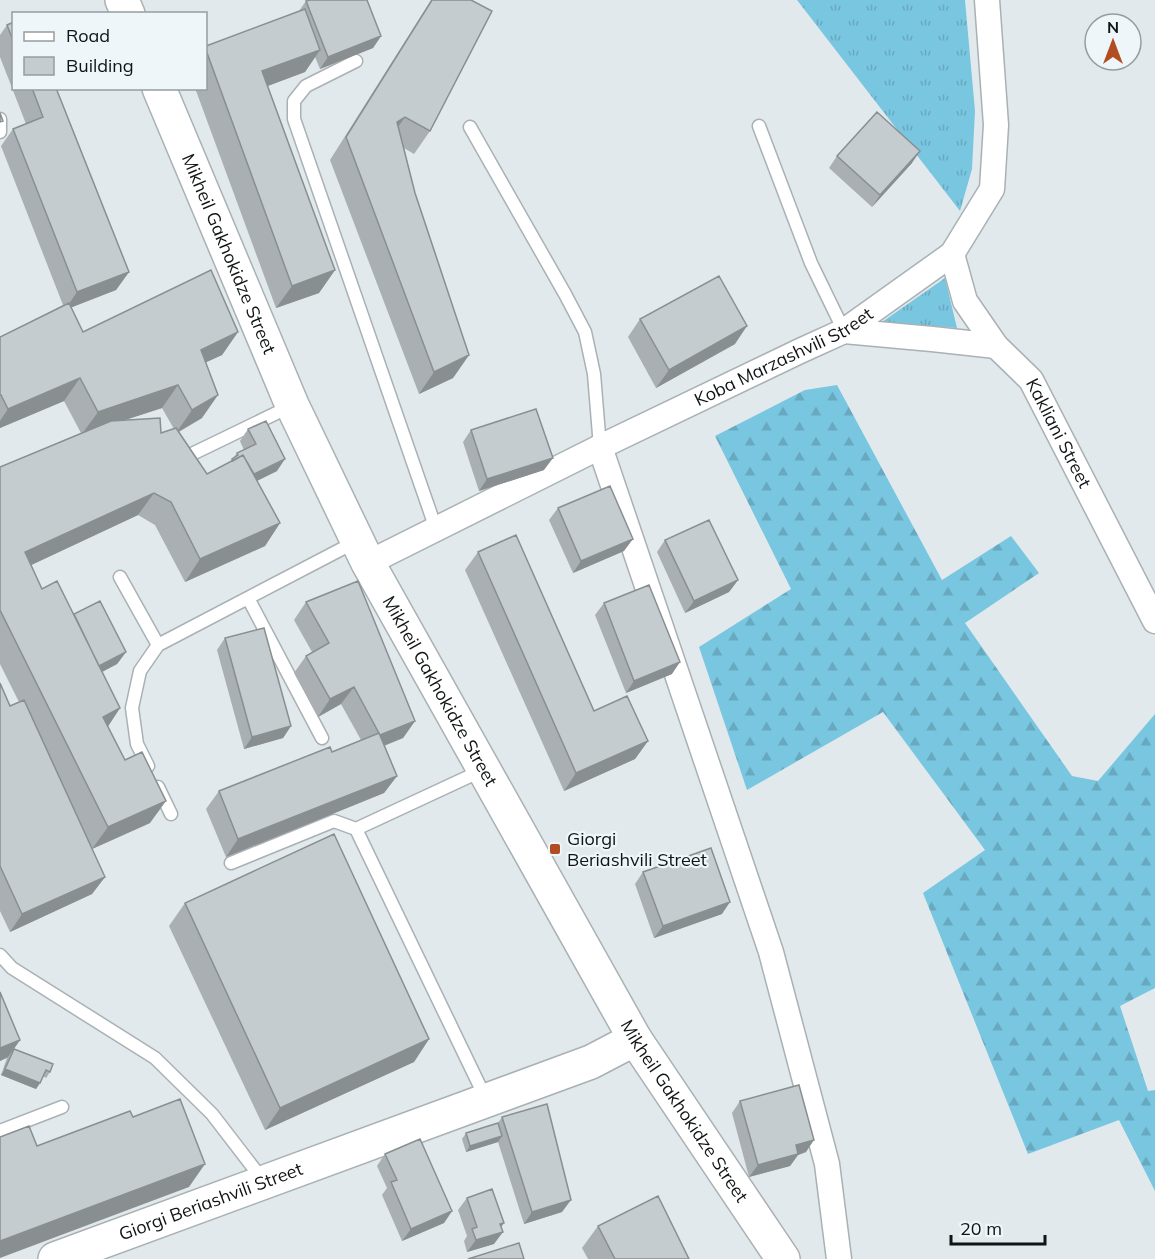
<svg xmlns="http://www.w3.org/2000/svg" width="1155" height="1259" font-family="Mulish,sans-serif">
<defs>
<pattern id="grass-tufts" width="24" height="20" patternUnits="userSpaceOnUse" patternTransform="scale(1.5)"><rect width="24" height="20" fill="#79c6e0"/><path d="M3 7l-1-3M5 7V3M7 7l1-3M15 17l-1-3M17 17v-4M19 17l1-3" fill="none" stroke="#68a9bf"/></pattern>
<pattern id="forest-firs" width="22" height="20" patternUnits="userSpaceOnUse" patternTransform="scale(1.5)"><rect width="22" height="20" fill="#79c6e0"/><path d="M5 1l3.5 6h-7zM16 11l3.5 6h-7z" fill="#68a9bf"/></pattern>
</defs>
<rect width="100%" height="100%" fill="#e1e9ec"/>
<path fill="url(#grass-tufts)" d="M797,0H965L975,111L972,169L960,211Z
M945,278L957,328L882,322Z"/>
<path fill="url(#forest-firs)" d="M837,385L942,580L1011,536L1039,573L965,623L1072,776L1098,781L1155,714V988L1120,1006L1148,1091L1155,1090V1191L1119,1120L1028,1154L923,893L985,850L883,712L747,790L699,647L791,589L715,436L805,390Z"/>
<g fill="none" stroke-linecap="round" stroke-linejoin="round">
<g stroke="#a9b1b4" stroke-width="15">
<path id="lane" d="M356,61L306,86L294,101V119L436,529
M0,119V132
M759,126L811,263L844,331
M470,127L565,294L585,332L594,374L600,447
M192,454L291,406
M120,577L158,645
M248,598L322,738
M148,766L137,744L132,708L140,671L158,645L357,541
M158,787L171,814
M356,829L483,770
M231,863L334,821L356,829L486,1099
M0,955L12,968L155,1058L212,1114L262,1179
M0,1131L62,1107"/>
</g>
<g stroke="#a9b1b4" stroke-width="27">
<g id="street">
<path id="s1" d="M952,254L965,301L996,346L1031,380L1155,621"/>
<path d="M844,331L932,339L996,346"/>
<path d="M600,447L771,952L827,1164L839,1259"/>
<path id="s2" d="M368,563L600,447L800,351L844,331L952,254L992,189L996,125L987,0"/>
</g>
</g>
<g stroke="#a9b1b4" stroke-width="36">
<g id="secondary">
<path d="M122,0L128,14"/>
<path id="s3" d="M159,88L292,405L368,563L635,1039L783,1259"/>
<path id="s4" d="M55,1259L591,1062L635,1039"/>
</g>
</g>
<use href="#lane" stroke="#fff" stroke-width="12"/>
<use href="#street" stroke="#fff" stroke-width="24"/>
<use href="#secondary" stroke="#fff" stroke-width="33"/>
</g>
<path fill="#a9afb2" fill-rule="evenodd" d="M431,0H471L430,131L414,154L404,148L415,193L469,355L453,378L419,394L330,160Z
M306,1L381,36L373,48L320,69L315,57L305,72L268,86L335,270L319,293L276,308L195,88H206V46L299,11Z
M14,22V88H56L129,272L116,290L71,307L83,332H238L222,355L206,362L202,418L179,432L207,474L229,463L237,453L244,450L240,441L248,429L277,471L257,481L280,523L265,546L185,582L155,525L138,515L31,565L42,589L74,614L126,652L117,664L102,672L120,708L108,726L150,823L92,849L105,877L92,894L10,932L0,911V683L10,706L19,702L0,664V467L81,433L64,401L0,428V337L63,305L1,146L13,129L26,124L0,57V35L7,25ZM162,408L174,429L161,433L125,420Z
M837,156L912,163L872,207L829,168Z
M640,319L735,344L656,388L628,337Z
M471,430L544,470L479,491L463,442Z
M558,508L624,551L573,573L549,520Z
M665,540L738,580L729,592L685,613L657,552Z
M478,552L594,711L648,741L635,759L564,791L465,570Z
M306,602L415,721L403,738L384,746L397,776L384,793L226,857L206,809L219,791L332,752L361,740L341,704L318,717L294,673L306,656L312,652L294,620Z
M604,603L672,674L626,693L595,615Z
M225,638L291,726L283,738L244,749L217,650Z
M643,872L722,914L654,938L635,884Z
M185,903L429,1039L414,1062L265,1130L169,926Z
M0,992L20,1040L14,1049L50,1072L46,1078L43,1076L40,1083L36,1089L1,1075L7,1058L0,1061Z
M740,1101L806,1152L798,1155L790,1166L749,1177L732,1113Z
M502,1117L562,1212L524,1224L498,1142L466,1152L462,1139L466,1133L498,1123Z
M385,1154L452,1211L444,1223L402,1241L382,1195L387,1188L377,1166Z
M467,1198L501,1227L494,1244L467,1252L464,1241L467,1236L458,1210Z
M598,1226L689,1259H588L582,1248Z"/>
<path fill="#898f91" d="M381,36L373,48L320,69L328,57Z
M320,50L305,72L246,94L262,71Z
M405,117L389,140L397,122Z
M920,151L912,163L872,207L880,195Z
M335,270L319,293L276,308L292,286Z
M129,272L116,290L65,310L77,292Z
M747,326L735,344L656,388L669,370Z
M238,332L222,355L185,372L201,350Z
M469,355L453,378L419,394L434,372Z
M80,378L64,401L0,428V421L8,409Z
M178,385L162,408L82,434L98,412Z
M218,395L202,418L176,433L192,410Z
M553,458L544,470L479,491L487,479Z
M285,459L277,471L234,492L242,480Z
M154,493L138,515L10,575L25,552Z
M280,523L265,546L185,582L200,559Z
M633,539L624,551L573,573L581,561Z
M738,580L729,592L685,613L694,601Z
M126,652L117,664L81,683L89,671Z
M680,662L672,674L626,693L634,681Z
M354,687L341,704L318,717L330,699Z
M120,708L105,731L103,717Z
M415,721L403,738L368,752L380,735Z
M291,726L283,738L244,749L252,737Z
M648,741L635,759L564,791L576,773Z
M397,776L384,793L226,857L238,839Z
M166,801L150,823L92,849L108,827Z
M105,877L92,894L10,932L22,914Z
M730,902L722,914L654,938L663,926Z
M429,1039L414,1062L265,1130L280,1108Z
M20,1040L8,1057L0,1061V1048Z
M5,1069L40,1083L36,1089L1,1075Z
M502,1136L498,1142L466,1152L470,1146Z
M814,1140L806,1152L798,1155L790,1166L749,1177L758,1165L796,1145Z
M205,1164L189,1187L0,1258V1241Z
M571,1200L562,1212L524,1224L532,1212Z
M452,1211L444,1223L402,1241L411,1229Z
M504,1223L496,1234L503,1232L494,1244L467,1252L476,1240L500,1224Z"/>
<path fill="#c4cccf" stroke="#898f91" stroke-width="1.5" d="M310,0H367L381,36L328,57L306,1Z
M432,0H471L492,11L430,131L405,117L397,122L415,193L469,355L434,372L346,137Z
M305,9L320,50L262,71L335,270L292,286L206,50V46Z
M14,22V43L7,25Z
M32,88H56L129,272L77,292L13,129L43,117Z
M877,112L920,151L880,195L837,156Z
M0,113L3,121L0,122Z
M211,270L238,332L201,350L218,395L192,410L178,385L98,412L80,378L8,409L1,395H0V337L69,303L83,332Z
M719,276L747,326L669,370L640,319Z
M536,409L553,458L487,479L471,430Z
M160,418L161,433L176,428L207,474L243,455L280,523L200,559L171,502L154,493L25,552L42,589L57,581L120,708L103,717L125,760L142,752L166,801L108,827L0,610V467L111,421Z
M266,421L285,459L254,474L243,455L233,461L232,459L238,455L237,453L256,444L248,429Z
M610,486L633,539L581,561L558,508Z
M709,520L738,580L694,601L665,540Z
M516,535L594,711L627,696L648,741L576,773L478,552Z
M358,581L415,721L380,735L354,687L330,699L306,656L329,643L306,602Z
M649,585L680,662L634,681L604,603Z
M100,601L126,652L99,666L74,614Z
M264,628L291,726L252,737L225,638Z
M0,683L10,706L24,700L105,877L22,914L0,866Z
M379,733L397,776L238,839L219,791L330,747L332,752Z
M334,834L429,1039L280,1108L185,903Z
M711,848L730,902L663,926L643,872Z
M0,992L20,1040L0,1048Z
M14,1049L53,1064L50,1072L46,1070L40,1083L5,1069Z
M799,1085L814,1140L796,1145L798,1154L758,1165L740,1101Z
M180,1099L205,1164L0,1241V1137L29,1126L37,1146L130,1111L133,1117Z
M547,1104L571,1200L532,1212L502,1117Z
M498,1123L502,1136L470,1146L466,1133Z
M420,1139L452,1211L411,1229L391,1182L397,1180L385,1154Z
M492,1189L504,1223L500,1224L503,1232L476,1240L472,1229L477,1227L467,1198Z
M658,1196L689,1259H615L598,1226Z
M519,1243L524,1259H468Z"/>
<rect fill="#b24d21" stroke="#eef6fa" stroke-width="2" x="549" y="843" width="12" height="12" rx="3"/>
<g text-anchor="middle" stroke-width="4.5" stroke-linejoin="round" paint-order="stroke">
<g font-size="18" fill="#111415" stroke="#eef6fa">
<text dy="6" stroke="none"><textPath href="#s3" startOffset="180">Mikheil Gakhokidze Street</textPath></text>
<text dy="6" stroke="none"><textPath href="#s2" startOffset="464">Koba Marzashvili Street</textPath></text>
<text dy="6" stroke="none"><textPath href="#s1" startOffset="212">Kakliani Street</textPath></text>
<text dy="6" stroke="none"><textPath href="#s3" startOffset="666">Mikheil Gakhokidze Street</textPath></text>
<text dy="6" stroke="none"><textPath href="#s3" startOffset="1152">Mikheil Gakhokidze Street</textPath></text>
<text dy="6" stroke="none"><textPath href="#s4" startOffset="166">Giorgi Beriashvili Street</textPath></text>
</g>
<g font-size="18" fill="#111415" stroke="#eef6fa" text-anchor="start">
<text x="567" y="845">Giorgi<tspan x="567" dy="21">Beriashvili Street</tspan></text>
</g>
</g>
<rect x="12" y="12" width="195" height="78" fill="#eef6fa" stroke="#969c9e" stroke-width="1.5"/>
<rect x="24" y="32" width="30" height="9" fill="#ffffff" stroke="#969c9e" stroke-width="1.5"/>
<text x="66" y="42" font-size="18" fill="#111415">Road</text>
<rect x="24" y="57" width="30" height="18" fill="#c4cccf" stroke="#969c9e" stroke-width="1.5"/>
<text x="66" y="72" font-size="18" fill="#111415">Building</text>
<g transform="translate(1113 42)"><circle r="28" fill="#eef6fa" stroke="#969c9e" stroke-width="1.5"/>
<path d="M0-4.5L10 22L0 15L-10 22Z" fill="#b24d21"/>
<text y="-9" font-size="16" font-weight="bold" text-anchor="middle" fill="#111415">N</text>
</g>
<path d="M951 1235v9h94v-9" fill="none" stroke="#111415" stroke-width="3"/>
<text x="960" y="1235" font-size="18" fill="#111415" stroke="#eef6fa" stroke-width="4.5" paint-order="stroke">20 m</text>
</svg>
